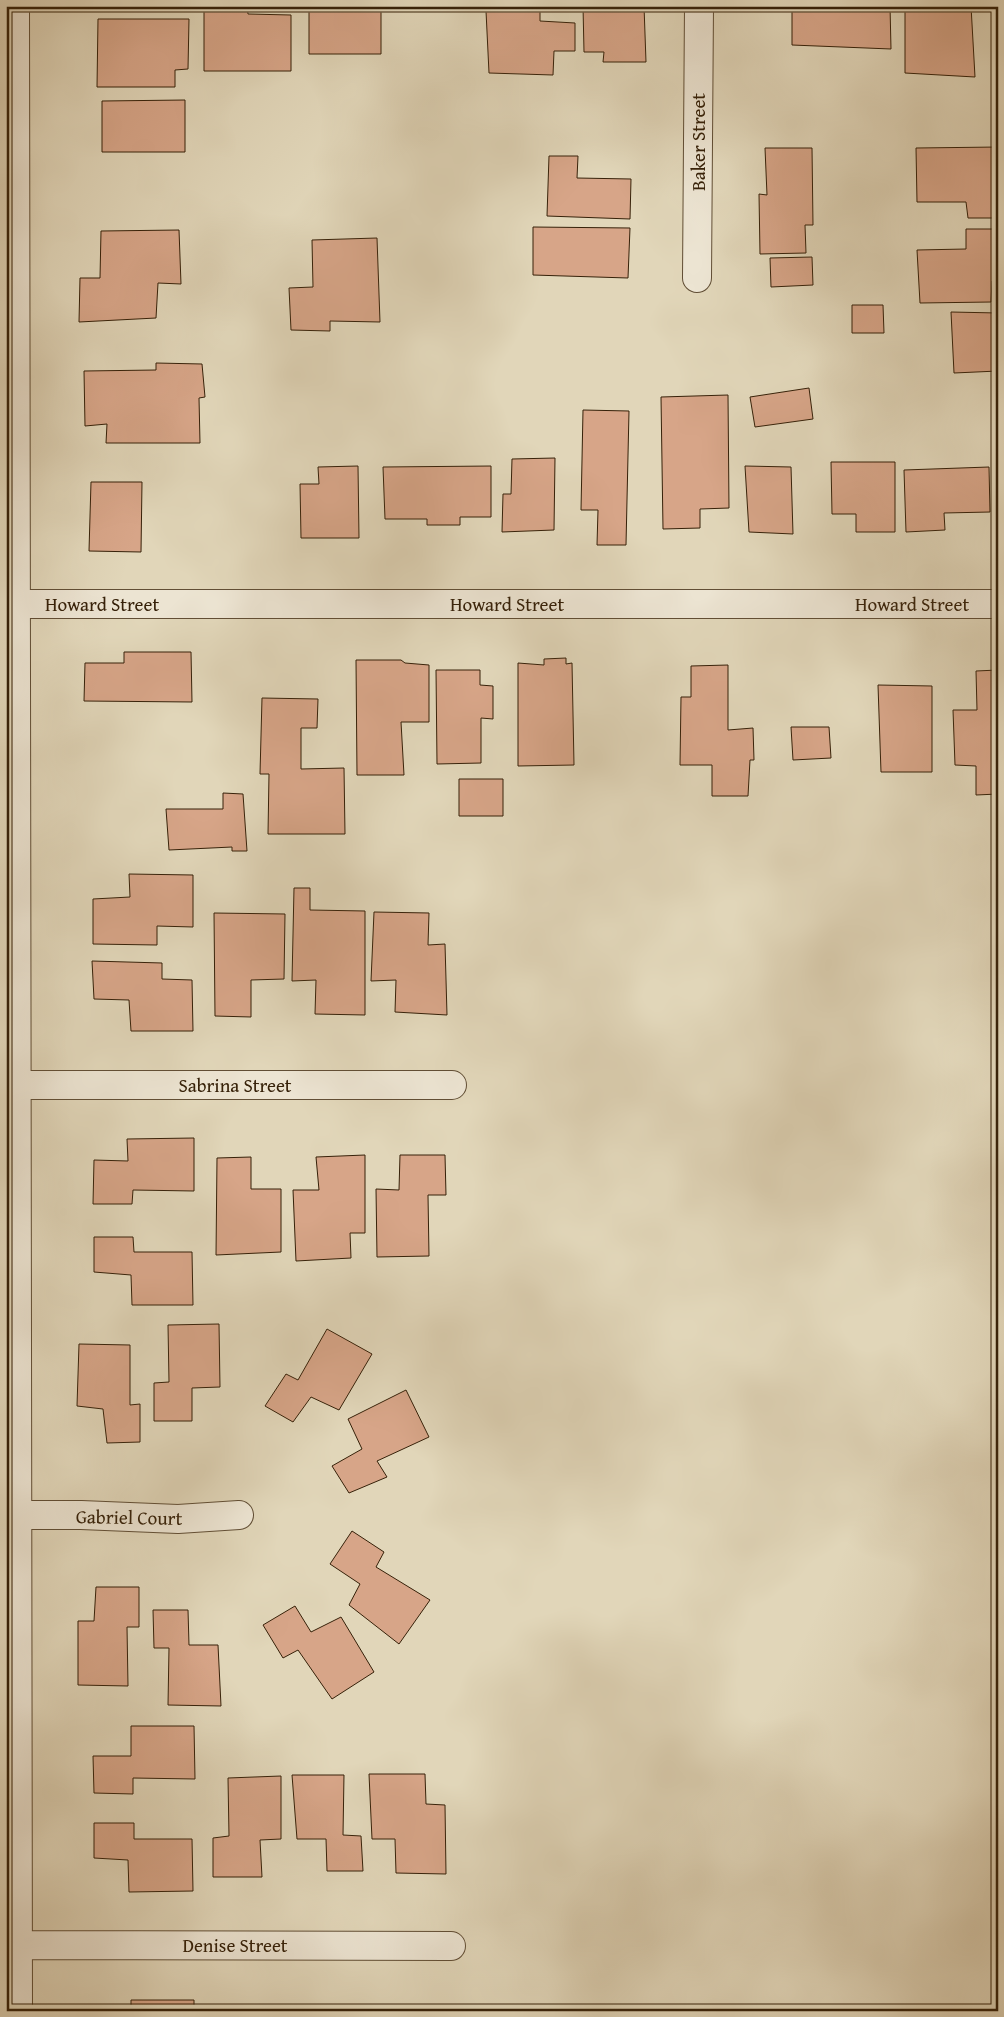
<svg xmlns="http://www.w3.org/2000/svg" width="1004" height="2017" font-family="'Gentium Book Plus',serif">
<rect width="100%" height="100%" fill="#e1d6b9"/>
<filter id="stains"><feTurbulence type="fractalNoise" baseFrequency=".004" numOctaves="4"/><feColorMatrix values="0 0 0 0 .2 0 0 0 0 .09 0 0 0 0 .02 0 0 0 .5 -.17"/></filter>
<radialGradient id="worn" r=".72"><stop offset=".6" stop-color="#630" stop-opacity="0"/><stop offset="1" stop-color="#630" stop-opacity=".3"/></radialGradient>
<path fill="#d7a588" stroke="#362109" d="M204,6H247L248,14L291,15V71H204Z
M583,6H644L646,62H603L604,52H584Z
M792,6H890L891,49L792,45Z
M971,6L975,77L905,73V8Z
M309,8H381V54H309Z
M486,11H540V21L575,23V51H554L553,75L489,73Z
M98,19H189L188,69L175,70V87H97Z
M185,100V152H102V101Z
M998,147V218H968L966,202H917L916,148Z
M765,148H812L813,225H805L806,253L760,254L759,194L767,195Z
M549,156H578L577,178L631,179L630,219L547,216Z
M533,227L630,228L628,278L533,275Z
M966,229H998V281H992L991,302L920,303L917,250L966,249Z
M179,230L181,284L158,283L156,318L79,322L80,278H100L101,231Z
M377,238L380,322L330,321V331L291,330L289,288L313,287L312,240Z
M812,257L813,285L771,287L770,258Z
M852,305H883L884,333H852Z
M951,312L998,313V371L954,373Z
M156,363L202,364L205,397L199,398L200,443H106L107,424L85,426L84,371L156,370Z
M809,388L813,419L755,427L750,397Z
M728,395L729,508L700,509V528L663,529L661,397Z
M583,410L629,411L626,545H597L598,510H581Z
M555,458L554,530L502,532L503,494H511L512,459Z
M831,462H895V532H856V514H832Z
M358,466L359,538H301L300,484H319L318,467Z
M491,466V517H460V525H427V519H385L383,467Z
M745,466L791,467L793,534L749,532Z
M989,467L990,512L944,513L945,530L906,532L904,470Z
M997,474H998V524H997Z
M91,482H142L141,552L89,551Z
M124,652H191L192,702L84,701L85,663H124Z
M566,658V664L572,663L574,765L518,766V663L544,665V659Z
M356,660H401L405,663L429,665V722H401L404,775H357Z
M728,665V730L753,728L754,760H750L748,796H712V765H680L681,697H691V666Z
M436,670H480V685L493,686V719L481,718V763L437,764Z
M998,670V794L976,795V766L955,765L953,710H977L976,671Z
M878,685L932,686V772H881Z
M262,698L318,699L317,728H301V769L344,768L345,834H268L269,774H260Z
M791,727H829L831,758L793,760Z
M459,779H503V816H459Z
M223,793L243,794L247,851H232V847L169,850L166,809H223Z
M129,874L193,875V927L157,926V945L93,944V899L130,897Z
M294,888H310V910L365,911V1015L315,1014L316,980L292,981Z
M374,912L429,913L428,945L445,944L447,1015L395,1012L396,980L371,981Z
M214,913L285,914L284,979L251,980V1017L215,1016Z
M92,961L162,963V979L192,980L193,1031H131L129,1000L94,999Z
M194,1138V1191L133,1190L132,1204H93L94,1160L128,1161L127,1139Z
M365,1155V1233H350L351,1258L296,1261L293,1190H319L316,1157Z
M400,1155H445L446,1195H428L429,1256L377,1257L376,1189L399,1190Z
M251,1157V1189H281V1252L216,1255L217,1158Z
M94,1237H133L134,1252H192L193,1305H132L131,1275L94,1272Z
M219,1324L220,1387L192,1388V1421H154V1383L169,1382L168,1325Z
M327,1329L372,1354L339,1410L311,1397L293,1422L265,1406L286,1374L298,1380Z
M79,1344L130,1345V1405L140,1404V1442L107,1443L103,1409L77,1406Z
M406,1390L429,1437L377,1461L387,1477L349,1493L332,1466L362,1449L348,1419Z
M352,1531L384,1552L376,1567L430,1600L399,1644L349,1605L360,1584L330,1564Z
M96,1587H139V1627H127L128,1686L78,1685V1621H94Z
M295,1606L311,1632L341,1617L374,1672L332,1699L298,1650L283,1658L263,1625Z
M153,1610H188L189,1645H218L221,1706L168,1705L169,1648H154Z
M131,1726H194L195,1779L133,1778V1794L94,1793L93,1756H131Z
M369,1774H425L426,1804L445,1805L446,1874L396,1873L395,1839H372Z
M292,1775H344L343,1835L361,1836L363,1871H327L326,1839H297Z
M281,1776V1839L260,1840L262,1877H213V1838L229,1836L228,1778Z
M94,1823H134V1839H192L193,1891L129,1892L128,1860L94,1858Z
M131,2000H194V2011H131Z"/>
<g fill="none" stroke-linecap="round" stroke-linejoin="round">
<g stroke="#614e35" stroke-width="30">
<path id="minor" d="M15,6L18,2011
M697,278L699,6
M15,604H998
M17,1085H452
M19,1515H81L178,1519L239,1515
M18,1945L451,1946"/>
</g>
<use href="#minor" stroke="#ece4d2" stroke-width="28"/>
</g>
<g text-anchor="middle" stroke-width="5" stroke-linejoin="round" paint-order="stroke">
<g font-size="19" fill="#362109" stroke="#ece4d2">
<text transform="translate(698 142) rotate(-90)" y="7">Baker Street</text>
<text x="102" y="611">Howard Street</text>
<text x="507" y="611">Howard Street</text>
<text x="912" y="611">Howard Street</text>
<text x="235" y="1092">Sabrina Street</text>
<text transform="translate(129 1517) rotate(1)" y="7">Gabriel Court</text>
<text x="235" y="1952">Denise Street</text>
</g>
</g>
<rect width="1004" height="2017" fill="none" stroke="#e1d6b9" stroke-width="25"/>
<rect x="8" y="8" width="989" height="2002" fill="none" stroke="#362109" stroke-width="2.5"/>
<rect x="12" y="12" width="979" height="1992" fill="none" stroke="#362109"/>
<rect width="100%" height="100%" filter="url(#stains)"/>
<rect width="100%" height="100%" fill="url(#worn)"/>
</svg>
